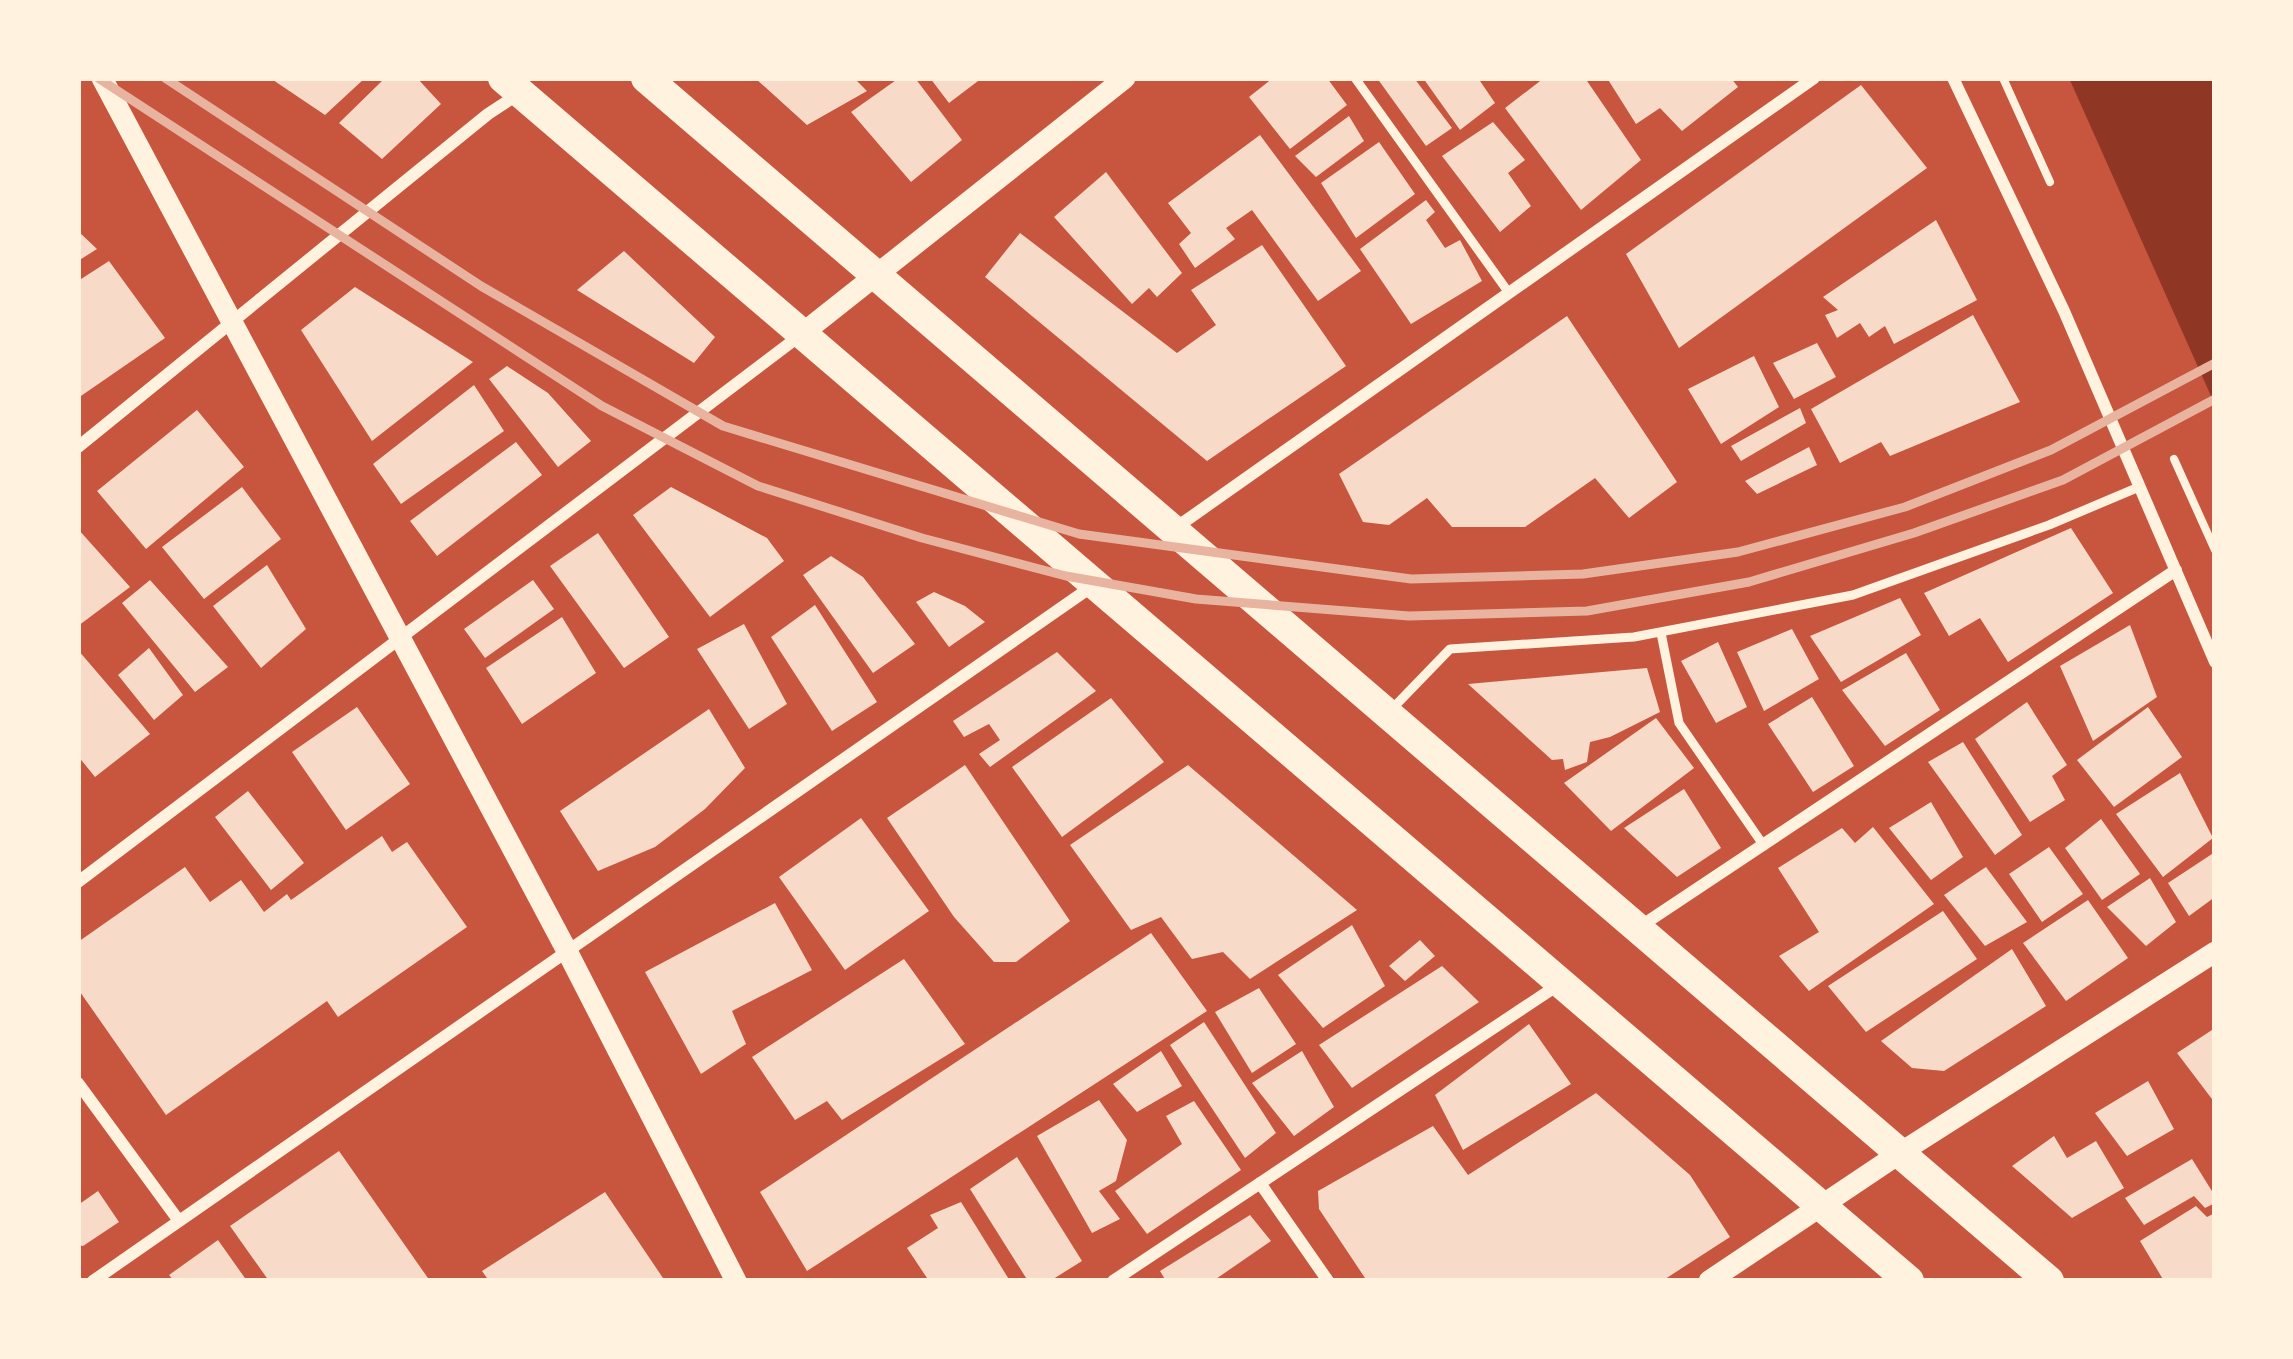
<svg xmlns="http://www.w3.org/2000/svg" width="2293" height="1359" font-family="Rubik,sans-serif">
<rect width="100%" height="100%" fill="#c8553d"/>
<path fill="#8f3625" d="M2069,78H2215V405Z"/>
<path fill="#f7dbc8" d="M270,78H365L325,115Z
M385,78H417L441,104L382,159L339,123Z
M755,78H854L867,91L807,125Z
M899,78H915L962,140L911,182L851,112Z
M930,78H982L949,103Z
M1273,78H1327L1347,105L1290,149L1249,97Z
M1377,78H1414L1452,128L1426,146Z
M1423,78H1478L1495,103L1460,130Z
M1544,78H1585L1641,160L1581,210L1505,108Z
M1607,78H1731L1738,87L1682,131L1660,108L1636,124Z
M1861,85L1927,168L1679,348L1626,254Z
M1349,116L1364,141L1316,177L1295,156Z
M1493,122L1525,160L1508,173L1531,206L1500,232L1442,156Z
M1260,135L1361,271L1318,301L1252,210L1226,228L1235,239L1195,268L1179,244L1191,233L1168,203Z
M1379,142L1415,194L1356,238L1321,183Z
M1106,172L1182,273L1157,297L1149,288L1132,304L1054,217Z
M1426,200L1435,212L1426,220L1445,248L1460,240L1482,281L1411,324L1360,249Z
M1936,220L1977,300L1894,344L1885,326L1869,337L1860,323L1837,338L1825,315L1838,310L1823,297Z
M78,231L97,249L78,261Z
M1020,233L1177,353L1216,325L1191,290L1262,245L1346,366L1207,461L985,277Z
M624,251L715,337L694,363L577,290Z
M109,261L165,338L78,398V281Z
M355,287L473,362L372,441L301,330Z
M1973,315L2020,402L1890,456L1881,442L1840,463L1811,409Z
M1567,316L1677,482L1629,518L1595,478L1525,527H1452L1427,498L1389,525L1363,522L1339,474Z
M1817,343L1836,377L1794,399L1773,363Z
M1754,356L1779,407L1721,444L1688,389Z
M507,366L548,393L591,441L558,467L489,379Z
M474,385L504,431L401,504L373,464Z
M1800,408L1806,423L1741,461L1731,446Z
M197,410L244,467L146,549L97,491Z
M516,442L542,475L437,556L410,521Z
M1809,447L1817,465L1757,494L1745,481Z
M242,487L281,539L204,599L162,547Z
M671,487L767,538L784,561L710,617L633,515Z
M2071,528L2113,593L2008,662L1980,618L1949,636L1924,593Z
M78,529L130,587L78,626Z
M598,533L669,637L624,668L550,566Z
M831,556L863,577L915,644L873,673L803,575Z
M267,565L306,629L261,668L213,606Z
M150,580L228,667L195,692L122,603Z
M533,580L554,609L485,658L464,629Z
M934,592L965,606L985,622L949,647L916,602Z
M1900,598L1921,635L1841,682L1810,636Z
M815,605L877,702L832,731L771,637Z
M562,617L596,673L522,724L486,668Z
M744,624L787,704L749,729L697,649Z
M2130,625L2157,697L2093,741L2060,666Z
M1792,629L1819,679L1764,711L1737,652Z
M1718,642L1747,707L1716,723L1681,661Z
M149,648L183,695L154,720L118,675Z
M78,650L150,734L95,777L78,756Z
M1057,652L1096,691L990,767L979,754L1000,740L989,724L964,737L953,721Z
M1906,653L1940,710L1885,746L1842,690Z
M1647,668L1660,712L1610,737L1590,742L1587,762L1565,770L1563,759L1552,760L1468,684Z
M1812,697L1854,766L1813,792L1768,724Z
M1111,698L1164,762L1062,837L1012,767Z
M2027,702L2067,765L2052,776L2065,800L2030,822L1975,739Z
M357,707L410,784L346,830L292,752Z
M2148,707L2182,757L2114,807L2077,760Z
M709,709L745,768L705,809L655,847L598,871L560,811Z
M1656,718L1694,768L1611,831L1564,783Z
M1963,742L2022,835L1995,855L1928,762Z
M965,765L1070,921L1016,962H994L954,917L887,818Z
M1188,765L1357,910L1250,979L1223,952L1192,959L1161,917L1131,930L1070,845Z
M2180,773L2213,838L2163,877L2116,814Z
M1684,789L1721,848L1677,877L1624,828Z
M248,791L304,863L271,890L215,817Z
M1931,802L1963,857L1931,880L1889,828Z
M861,818L929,911L845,970L779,877Z
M2101,819L2140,874L2102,900L2065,848Z
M1873,827L1934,904L1809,991L1779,956L1819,932L1778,868L1842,828L1855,843Z
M382,836L392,852L407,842L467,927L338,1017L327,1001L166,1115L78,989V942L185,867L210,902L241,880L264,912L287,894L291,900Z
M2049,847L2083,894L2042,922L2009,874Z
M2215,852V897L2189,916L2168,883Z
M1986,867L2027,922L1985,946L1944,895Z
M2150,878L2176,922L2146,946L2107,907Z
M2088,900L2128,958L2066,1001L2023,943Z
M775,903L812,970L732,1011L746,1044L701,1074L645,972Z
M1943,911L1977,959L1866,1032L1828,986Z
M1352,925L1385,986L1323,1028L1278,975Z
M1151,933L1207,1011L807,1271L760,1192Z
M1420,940L1435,956L1405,981L1389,966Z
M2012,949L2046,1006L1944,1071L1912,1068L1881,1041Z
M904,959L965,1044L842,1120L827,1101L795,1120L752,1057Z
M1442,966L1479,1002L1352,1088L1319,1045Z
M1259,988L1296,1044L1252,1073L1215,1012Z
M1204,1022L1276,1133L1245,1158L1170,1045Z
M1529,1024L1571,1084L1463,1150L1435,1095Z
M2215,1028V1103L2177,1053Z
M1161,1051L1182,1086L1137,1112L1113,1084Z
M1302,1051L1334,1107L1294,1136L1252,1083Z
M2148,1081L2174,1129L2127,1156L2095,1113Z
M1596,1093L1690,1175L1730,1237L1662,1281H1367L1319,1209L1318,1191L1433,1126L1468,1175Z
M1099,1100L1127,1140L1116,1181L1099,1191L1120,1219L1092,1233L1037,1136Z
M1194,1101L1241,1170L1147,1234L1115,1191L1182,1144L1166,1116Z
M2054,1136L2067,1158L2096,1141L2124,1188L2072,1218L2012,1166Z
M339,1151L430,1281H269L230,1226Z
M1017,1157L1082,1261L1050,1281H1028L970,1189Z
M2192,1159L2215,1196V1203L2205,1208L2194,1196L2144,1225L2125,1198Z
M98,1191L119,1222L83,1246L78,1245V1205Z
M605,1192L665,1281H489L482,1271Z
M961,1202L1010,1281H929L907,1248L938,1228L930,1215Z
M2196,1206L2207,1217L2215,1213V1281H2164L2140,1241Z
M1250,1215L1271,1241L1213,1281H1166L1160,1271Z
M218,1240L247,1281H174L169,1275Z"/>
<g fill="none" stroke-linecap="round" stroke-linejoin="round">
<path stroke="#fff3e0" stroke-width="8" d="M2003,78L2050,182
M2174,459L2215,550"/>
<path stroke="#fff3e0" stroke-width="9" d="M1355,78L1509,293
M1661,633L1679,723L1764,846
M1391,710L1450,649L1634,637L1853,595L2049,525L2139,487"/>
<path stroke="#fff3e0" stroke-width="12" d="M1953,78L2064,311L2215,662
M78,447L488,114L517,95
M1174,529L1814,78
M78,882L802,334
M1638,928L2176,570
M78,1083L179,1221
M1260,1183L1328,1281
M93,1281L1094,585
M1113,1281L1561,983"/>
<path stroke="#fff3e0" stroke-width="21" d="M102,78L567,951L736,1281
M803,333L1125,78
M1709,1281L1900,1153L2215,952"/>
<path stroke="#fff3e0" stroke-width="30" d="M503,78L1909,1281
M646,78L2049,1281"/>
<path stroke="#e9b49f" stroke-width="9" d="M98,78L602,406L758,486L922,538L1066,576L1196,599L1409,616L1587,611L1749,582L1914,533L2063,480L2215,399
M165,78L481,286L723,426L1079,534L1411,579L1583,574L1738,552L1905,507L2051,450L2215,363"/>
</g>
<rect width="2293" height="1359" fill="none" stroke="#fff3e0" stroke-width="162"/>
</svg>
